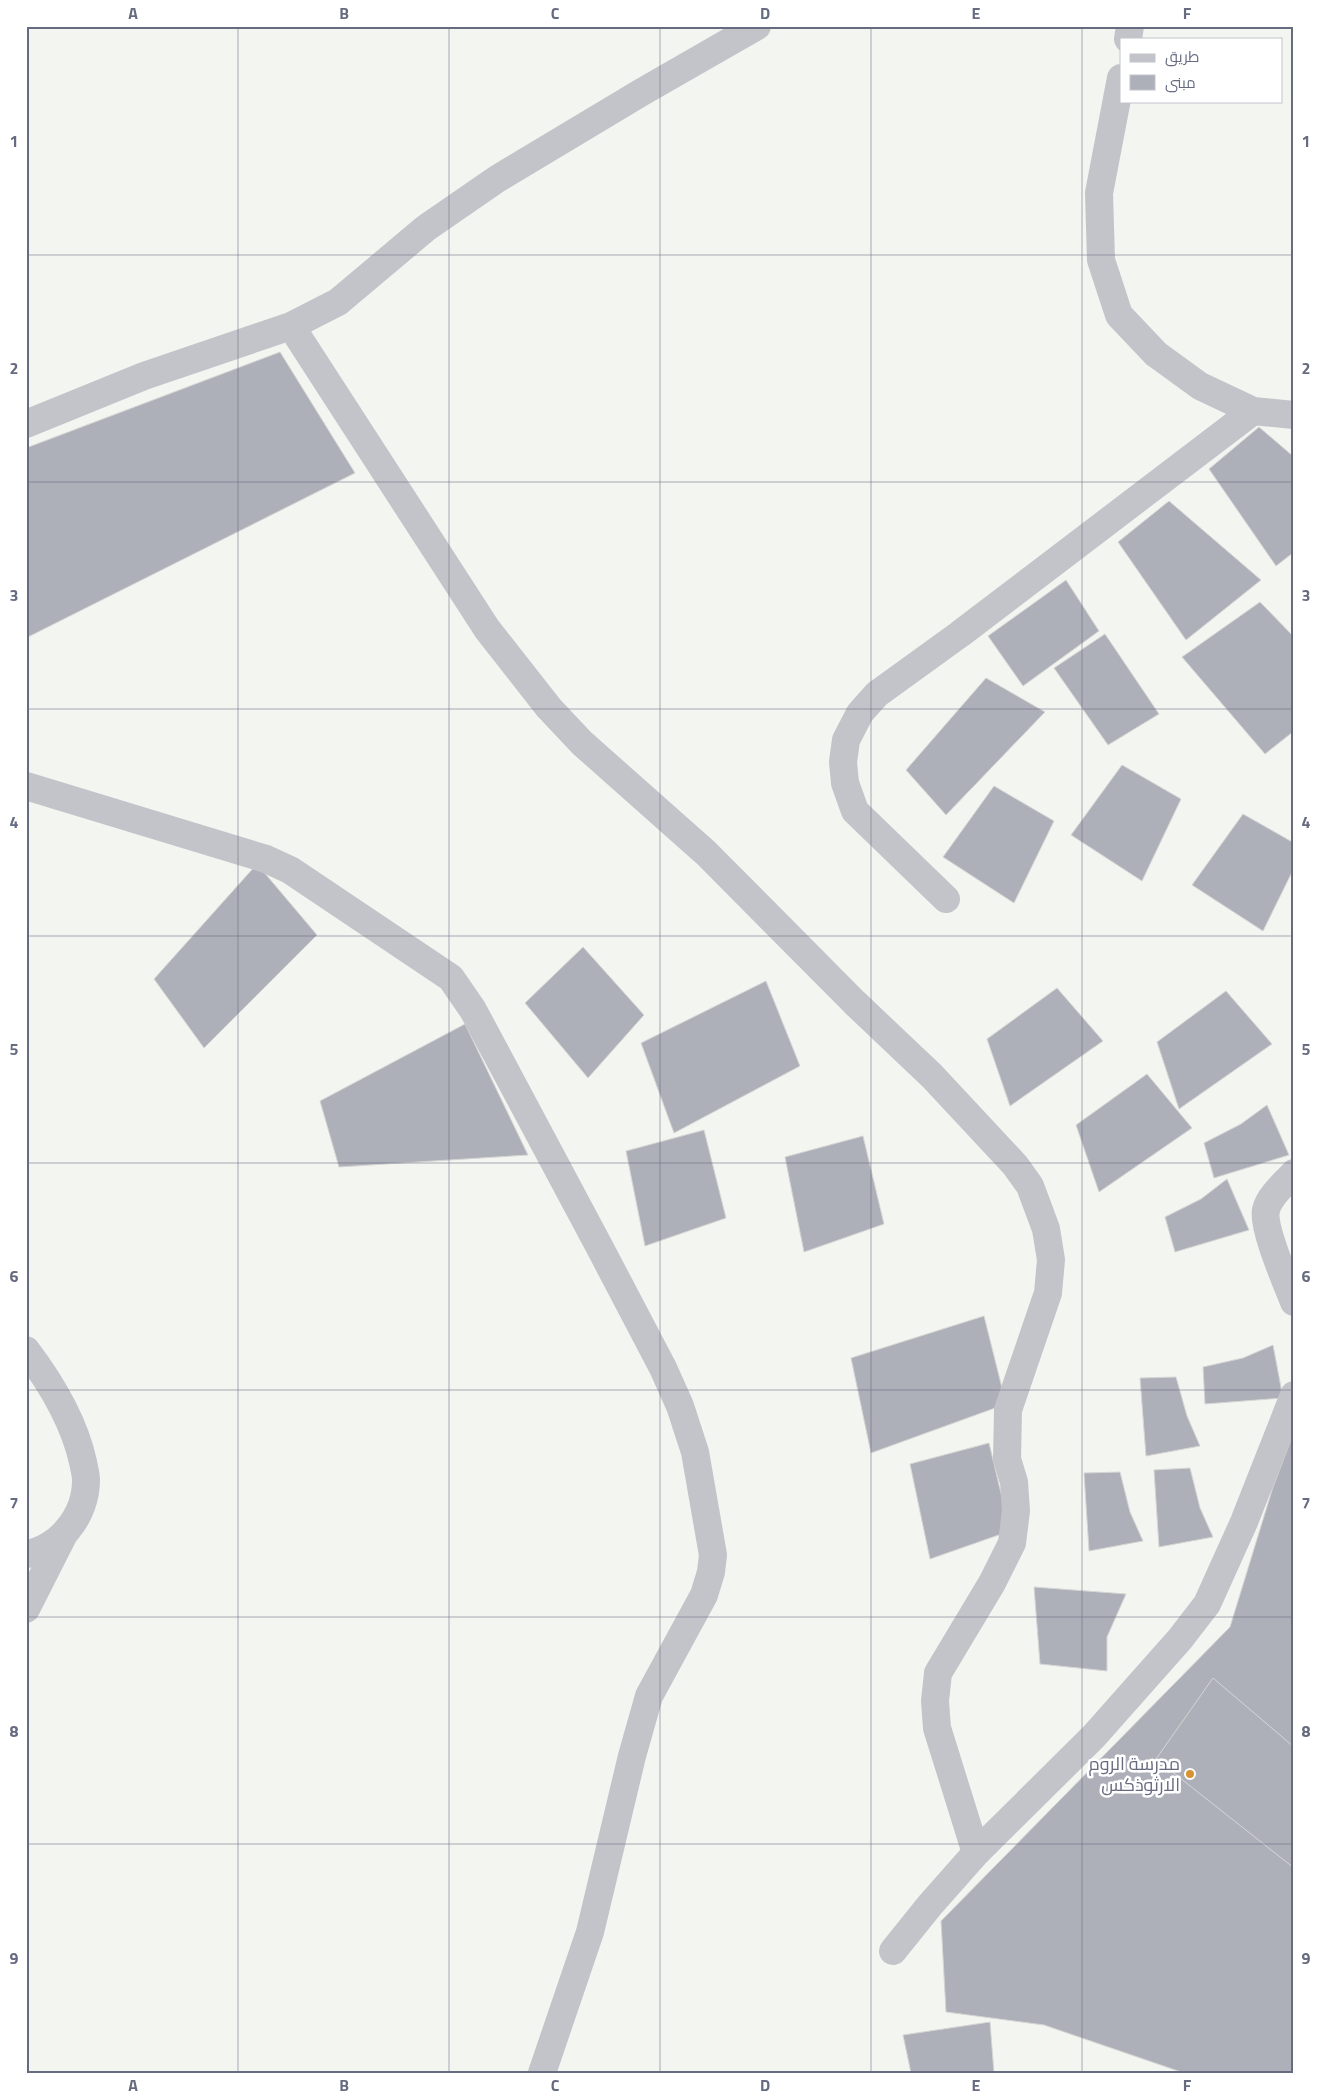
<svg xmlns="http://www.w3.org/2000/svg" width="1320" height="2099" font-family="'Titillium Web',Cairo,sans-serif">
<rect width="100%" height="100%" fill="#f3f5f1"/>
<path fill="#adb0b8" stroke="#d5d6d4" d="M280,352L355,473L26,638V448Z
M1259,427L1294,457V552L1276,566L1209,469Z
M1169,501L1261,580L1186,640L1118,542Z
M1066,580L1099,631L1023,686L988,636Z
M1260,602L1294,637V731L1265,754L1182,657Z
M1105,634L1159,714L1108,745L1054,668Z
M986,678L1045,712L946,815L906,770Z
M1122,765L1181,799L1142,881L1071,835Z
M994,786L1054,821L1014,903L943,857Z
M1243,814L1294,843V868L1263,931L1192,885Z
M257,864L317,935L204,1048L154,979Z
M583,947L644,1015L588,1078L525,1003Z
M766,981L800,1066L674,1133L641,1043Z
M1057,988L1103,1041L1010,1106L987,1039Z
M1226,991L1272,1044L1179,1109L1157,1042Z
M465,1024L528,1155L339,1167L320,1101Z
M1147,1074L1192,1128L1099,1192L1076,1125Z
M1267,1105L1289,1155L1214,1178L1204,1143L1241,1124Z
M704,1130L726,1218L645,1246L626,1151Z
M863,1136L884,1224L804,1252L785,1157Z
M1227,1179L1249,1230L1175,1252L1165,1217L1201,1199Z
M984,1316L1006,1404L871,1453L851,1358Z
M1273,1345L1283,1398L1205,1404L1203,1367L1243,1358Z
M1176,1377L1187,1416L1200,1446L1146,1456L1140,1378Z
M1294,1432V2073H1184L1044,2025L946,2012L941,1921L1230,1627L1273,1487Z
M989,1443L1010,1531L930,1559L910,1464Z
M1190,1468L1200,1508L1213,1537L1159,1547L1154,1470Z
M1120,1472L1130,1512L1143,1541L1089,1551L1084,1473Z
M1034,1587L1126,1594L1107,1637V1671L1040,1664Z
M1213,1678L1294,1747V1868L1156,1759Z
M990,2022L994,2073H911L903,2035Z"/>
<g fill="none" stroke-linecap="round" stroke-linejoin="round">
<path stroke="#c3c4c9" stroke-width="28" d="M1128,39L1130,26
M1121,78L1099,193L1101,260L1119,315L1156,354L1200,386L1253,411L1294,415
M291,326L487,629L549,708L582,743L706,853L855,1003L932,1076L1015,1165L1030,1186L1046,1229L1051,1260L1048,1293L1008,1410L1007,1459L1014,1482L1016,1511L1012,1543L992,1583L938,1673L935,1701L937,1728L976,1853
M26,424L144,376L291,326L338,302L426,228L497,179L642,92L757,26
M26,786L266,859L290,870L451,978L473,1010L599,1246L663,1368L680,1406L695,1452L713,1555L711,1572L704,1595L649,1696L632,1756L590,1932L542,2073
M946,899L855,811L845,783L843,762L846,740L860,713L877,694L960,634L1253,411
M1294,1173C1285,1183 1269,1196 1266,1210C1262,1227 1287,1284 1294,1302
M26,1350C51,1383 74,1421 83,1462C84,1468 86,1474 86,1480C86,1498 79,1516 68,1529C59,1541 42,1552 26,1554
M26,1609L64,1534
M893,1951L930,1905L976,1853L1094,1736L1180,1639L1207,1604L1244,1522L1294,1395"/>
</g>
<path fill="none" stroke="#666b80" stroke-width="1" stroke-opacity="0.55" d="M238,26V2073M449,26V2073M660,26V2073M871,26V2073M1082,26V2073M26,255H1294M26,482H1294M26,709H1294M26,936H1294M26,1163H1294M26,1390H1294M26,1617H1294M26,1844H1294"/>
<circle fill="#d59331" stroke="#fff" stroke-width="2" cx="1190" cy="1774" r="5"/>
<g text-anchor="middle" stroke-width="5" stroke-linejoin="round" paint-order="stroke">
<g font-size="18" fill="#666b80" stroke="#fff" text-anchor="end">
<text x="1180" y="1770">مدرسة الروم<tspan x="1180" dy="21">الارثوذكس</tspan></text>
</g>
</g>
<rect width="1320" height="2099" fill="none" stroke="#ffffff" stroke-width="55"/>
<rect x="1120" y="38" width="162" height="65" fill="#ffffff" stroke="#c2c4cc"/>
<rect x="1130" y="54" width="25" height="8" fill="#c3c4c9" stroke="#c2c4cc"/>
<text x="1165" y="62" font-size="15" fill="#666b80">طريق</text>
<rect x="1130" y="75" width="25" height="15" fill="#adb0b8" stroke="#c2c4cc"/>
<text x="1165" y="88" font-size="15" fill="#666b80">مبنى</text>
<rect x="28" y="28" width="1264" height="2044" fill="none" stroke="#666b80" stroke-width="2"/>
<g font-size="16" text-anchor="middle" font-weight="bold" fill="#666b80">
<text x="133" y="19">A</text>
<text x="344" y="19">B</text>
<text x="555" y="19">C</text>
<text x="765" y="19">D</text>
<text x="976" y="19">E</text>
<text x="1187" y="19">F</text>
<text x="14" y="147">1</text>
<text x="1306" y="147">1</text>
<text x="14" y="374">2</text>
<text x="1306" y="374">2</text>
<text x="14" y="601">3</text>
<text x="1306" y="601">3</text>
<text x="14" y="828">4</text>
<text x="1306" y="828">4</text>
<text x="14" y="1055">5</text>
<text x="1306" y="1055">5</text>
<text x="14" y="1282">6</text>
<text x="1306" y="1282">6</text>
<text x="14" y="1509">7</text>
<text x="1306" y="1509">7</text>
<text x="14" y="1737">8</text>
<text x="1306" y="1737">8</text>
<text x="14" y="1964">9</text>
<text x="1306" y="1964">9</text>
<text x="133" y="2091">A</text>
<text x="344" y="2091">B</text>
<text x="555" y="2091">C</text>
<text x="765" y="2091">D</text>
<text x="976" y="2091">E</text>
<text x="1187" y="2091">F</text>
</g>
</svg>
